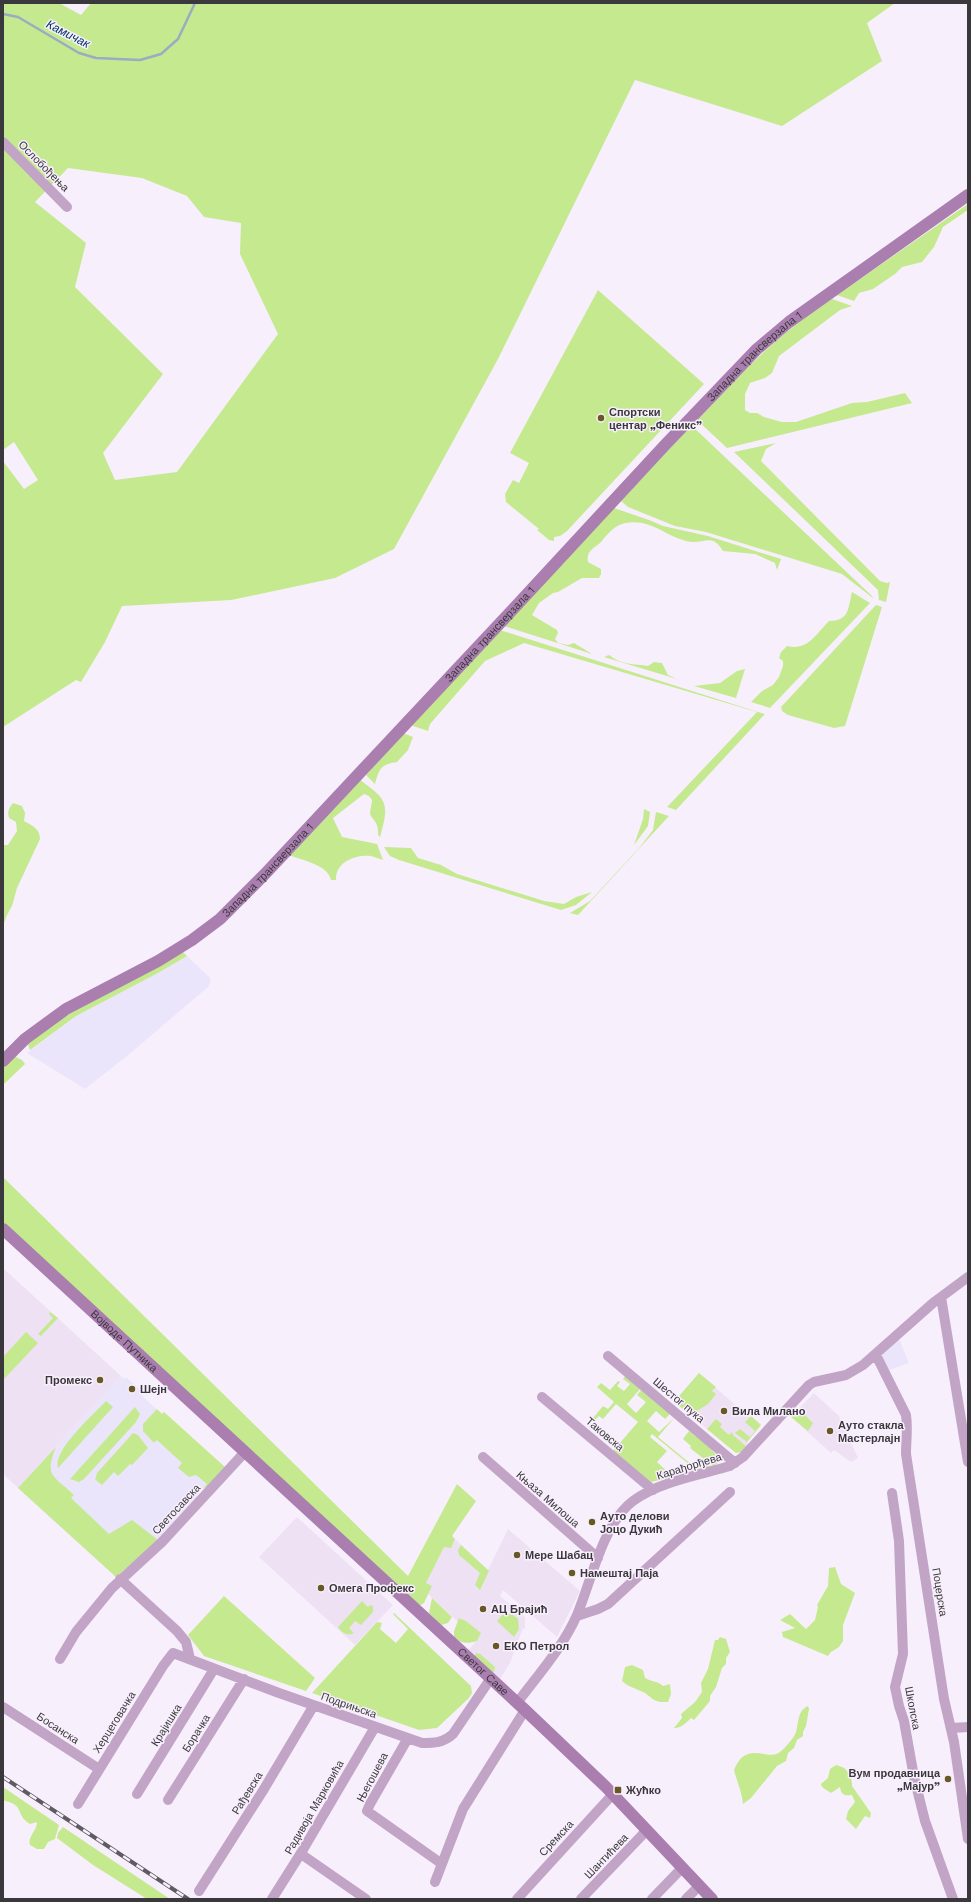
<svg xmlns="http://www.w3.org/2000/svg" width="971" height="1902" font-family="'Work Sans',sans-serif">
<rect width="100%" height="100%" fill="#f8effc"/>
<path fill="#efe1f4" d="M3,1268L121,1376L18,1488L3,1474Z
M699,1373L749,1417L751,1416L761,1425L747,1441L749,1444L741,1452L736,1453L674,1402Z
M814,1393L839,1416L858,1458L851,1462L834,1450L831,1453L791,1417Z
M297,1517L393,1605L355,1645L259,1557Z
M437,1522L488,1570L508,1529L580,1591L557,1637L503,1590L500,1596L525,1617V1629L523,1628L510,1663L497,1684L465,1654L477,1640L409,1576Z"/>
<path fill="#eae5fb" d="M187,956L209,977L211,981L208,987L127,1056L85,1089L27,1053L76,1016L158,973Z
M898,1336L909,1363L887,1371L881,1356Z
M121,1376L124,1379L126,1377L144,1393L142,1396L162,1414L164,1412L208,1486L200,1491L194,1502L169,1529L165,1530L158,1540L116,1577L18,1488Z"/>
<path fill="#c5e98f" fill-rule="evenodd" d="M3,3H59L81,15L91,3H895L867,23L882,61L782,126L635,80L498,359L394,549L335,578L231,600L122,606L105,642L81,682L76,680L3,727V461L24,489L38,480L14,442L3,450ZM68,168L142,178L187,196L204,217L241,223L240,254L278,334L177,472L115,480L103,453L163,374L75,287L86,243L35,202Z
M968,204V210L943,227L934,247L922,262L902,267L895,274L873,289L859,293L854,301L837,295Z
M598,290L704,384L567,531L560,536L554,537V541L549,540L537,530L539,529L506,502L505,494L513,480L519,483L529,463L510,453Z
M832,299L852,306L840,310L779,356L772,373L765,378L750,383L745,394V410L750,413H757L764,417L782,422H796L852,403L867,402L905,393L912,403L727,448L697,420C739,376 780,331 832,299Z
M691,425L872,596L873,598L842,574L706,532L675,526L628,507L621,501Z
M776,443L766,449L761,461L880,581L887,583L890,582L886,602L879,600L878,590L734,452Z
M614,508L649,520L663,526L708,536L781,559L777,570L775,563L755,554L723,551C711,531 703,546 686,541C663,535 651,519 626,523C614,525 607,535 600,543C593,549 586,551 588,562L601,569V574L599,578H582L558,592L553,593L539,603L532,615L557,630L558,633L555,639L558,643L568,645L574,643L592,654L504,626Z
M852,592L870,603L770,708L751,702L762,691L773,685L779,677L783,666V661L779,658L781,652L787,646C808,651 816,634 829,621C849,621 848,609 852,592Z
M876,605L882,607L845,726L834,728L788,715L782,711L781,707Z
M500,630L758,712L765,714L676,810L667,807L757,712L524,643L485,661L430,724L428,731L410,725Z
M609,655C621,665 634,664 648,666L654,662L662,663L668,675L677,679L604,657Z
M745,669L736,698L694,686L720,683L737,671Z
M403,733L413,737L408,750L397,762C381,764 379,769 375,784L366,775Z
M359,779C387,800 390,802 380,837L378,835C379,822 373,821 370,814C370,810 372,804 372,800L369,796L364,794L333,818L342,837L377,844L383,860C379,859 375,857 371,856C356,854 335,862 336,880H331C328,865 302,860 289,855Z
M13,803L22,806L25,813L24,821C33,826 40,829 40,839L17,888L12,906L7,915L3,926V933V845H8L17,831L16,822L9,818C7,811 9,808 13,803Z
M644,809L650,812L648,826L634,845L643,819Z
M656,812L669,816L578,915L570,913L590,901L640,847L653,830Z
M384,847L411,848L418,858L441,865L457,874L544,901L564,904L576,897L592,892L576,905L561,910L399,860L390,856Z
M183,952L187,956L158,973L76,1016L30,1050L28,1044L51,1024Z
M14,1056L22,1060L25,1064L3,1085V1067Z
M3,1177L408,1576L457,1484L476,1501L452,1536L455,1539L451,1548L444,1547L426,1583L432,1586L424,1603L416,1608L3,1223Z
M50,1312L58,1318L41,1336L38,1334L53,1318L49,1314Z
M26,1332L38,1343L3,1380V1357Z
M699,1373L716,1387L712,1391L716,1394L708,1404L691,1415L674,1402Z
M625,1376L640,1389L627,1404L636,1413L646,1402L637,1395L641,1390L670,1414L665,1419L656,1411L647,1421L659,1432L674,1418L658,1437L692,1465L699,1457L711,1466L696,1470L652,1434L650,1437L667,1451L657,1462L673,1477L651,1482L613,1451L638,1422L616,1404L603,1419L599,1416L595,1420L593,1418L603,1406L608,1409L614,1402L597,1387L601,1383L610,1390L618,1381L620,1382L617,1386L624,1391L630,1384L623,1379Z
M106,1401L113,1407L58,1468C52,1451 94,1414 106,1401Z
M135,1407L140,1414L136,1422L84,1479L79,1482L70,1479Z
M157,1409L162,1414L164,1412L225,1467L208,1486L203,1488L207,1484L196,1475L189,1477L178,1468L182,1463L157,1440L154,1443L143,1431V1424Z
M799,1409L813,1423L808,1431L791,1417Z
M751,1416L761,1425L747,1442L735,1433L740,1429L750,1437L755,1431L745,1422Z
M716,1419L722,1424L720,1427L729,1435L732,1432L733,1435L747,1447L741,1452L736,1453L707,1429Z
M689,1431C697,1438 721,1453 718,1463L713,1466L690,1448L691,1446L683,1439Z
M133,1433L138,1435L148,1448L132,1465L130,1464L118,1476L114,1472L102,1485L96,1480L95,1481L97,1473Z
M56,1447C44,1477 53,1475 74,1495L71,1498L109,1534L132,1520L158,1540L116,1577L18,1488Z
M461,1545L489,1571L480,1590L475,1585L480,1573L459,1555L458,1550Z
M835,1567L841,1584L855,1593L843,1625V1641L839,1647L831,1652L828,1656L783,1637L782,1632L795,1628L780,1620L790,1614L806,1629L815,1620L818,1607L817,1605L828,1586L829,1568Z
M224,1596L315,1678L306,1691L204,1656L188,1635Z
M432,1598L452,1617L448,1623L441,1625L429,1613Z
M362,1601L368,1607L370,1605L373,1606V1612L361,1625L355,1621L349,1628L354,1633C347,1636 342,1633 338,1627Z
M394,1613L471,1686L472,1693L469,1698L437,1728L419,1730L312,1693L377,1622L382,1623L380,1629L396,1643L408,1629L393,1614Z
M505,1613L513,1615L518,1619L519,1629L514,1637L497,1621L502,1615Z
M459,1618L466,1621L481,1633L477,1641C469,1643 462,1645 454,1637V1631Z
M720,1637L726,1639L730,1652L726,1658V1664L722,1668L716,1687L710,1696V1701L694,1720L691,1718C687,1722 680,1729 674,1728L682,1718L681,1714L695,1702L702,1692L701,1683L708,1669L715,1640H718Z
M476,1653L480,1654L495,1667L494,1672L492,1673L474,1657Z
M632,1665L643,1670L645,1678C652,1682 658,1681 663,1686L670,1684L671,1694L668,1702H660L654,1700L645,1693L627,1685L622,1681L625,1667Z
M808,1706L809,1709L806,1726L803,1732V1736L797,1740L794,1748L788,1753L786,1761L777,1766L751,1798L743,1804C742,1792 737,1782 734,1770C746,1739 768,1762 780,1752C785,1748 794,1738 796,1732C799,1722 797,1711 808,1706Z
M836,1765C838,1766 840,1766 842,1767C848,1769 853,1781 852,1786L871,1813L870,1818L865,1816L856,1829L846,1819L848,1811L855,1802L852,1795C845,1796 841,1795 840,1787L831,1793L822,1787L821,1784L828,1778L830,1769Z
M3,1787L59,1825L55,1839L48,1842L44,1849H37L30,1845C27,1837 37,1831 37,1822L30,1824C21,1818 22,1816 18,1808C15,1803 8,1802 3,1800Z
M63,1827L170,1899H147L93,1865L57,1838L58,1833Z"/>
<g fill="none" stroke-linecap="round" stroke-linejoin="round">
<path stroke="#9aacc2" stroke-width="2.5" d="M3,14L18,17L79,53L96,58L140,60L161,54L178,39L195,3"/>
<path stroke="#c2a5c6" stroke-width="10" d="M3,142L67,207
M941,1297L968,1462
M876,1355L906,1415C908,1428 906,1441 906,1454L944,1699L954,1742L968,1839
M608,1356L735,1463
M542,1397L653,1490
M483,1457L598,1558
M892,1493L899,1541L903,1654L895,1687L899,1706L904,1721L914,1777L925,1821L953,1899
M120,1579L177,1631L186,1642L190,1659
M577,1616L598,1609L608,1604L730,1492
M60,1659L76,1632L112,1588L162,1542L245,1452
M517,1703C538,1675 563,1647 577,1615C591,1582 603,1523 633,1501C658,1482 699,1475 730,1466L743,1457L809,1385L814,1382L846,1375L863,1365L933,1303L968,1277
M3,1707L99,1769
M952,1728L968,1727
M408,1738L370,1804L367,1811L442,1864
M137,1794L214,1669
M168,1800L244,1679
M78,1804L163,1666L173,1653L279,1693L422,1743C434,1743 443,1743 453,1734L491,1678
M301,1854L366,1899
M435,1882L463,1809L525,1710
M199,1891L264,1789L314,1705
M272,1899L301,1853L375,1727
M517,1899L613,1794
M581,1899L647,1830
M652,1899L682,1868
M686,1899L699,1886"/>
<g stroke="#aa7fb0" stroke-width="12">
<path id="s1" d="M3,1061L25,1039L66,1009L158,961L192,940L220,919L264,875L516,606L665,445L757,349L789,322L968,195"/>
<path id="s2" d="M3,1229L525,1710L606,1787L712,1899"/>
</g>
<g stroke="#5f5b62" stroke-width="4">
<path id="rail" d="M3,1777L188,1899"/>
</g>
<use href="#rail" stroke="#f8effc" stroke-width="2.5" stroke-dasharray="8" stroke-linecap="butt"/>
</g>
<g fill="#685826" stroke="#f8effc" stroke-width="1.5">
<circle cx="601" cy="418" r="4"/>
<circle cx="100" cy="1380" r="4"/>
<circle cx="132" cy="1389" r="4"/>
<circle cx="724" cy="1411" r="4"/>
<circle cx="830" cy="1431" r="4"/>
<circle cx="592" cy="1522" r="4"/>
<circle cx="517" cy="1555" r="4"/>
<circle cx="572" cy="1573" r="4"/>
<circle cx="321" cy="1588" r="4"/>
<circle cx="483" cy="1609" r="4"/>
<circle cx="496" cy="1646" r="4"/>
<circle cx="948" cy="1779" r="4"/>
<rect x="614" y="1786" width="8" height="8" rx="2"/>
</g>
<g text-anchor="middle" stroke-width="3" stroke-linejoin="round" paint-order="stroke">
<g font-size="11" fill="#3b383d" stroke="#f8effc">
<text transform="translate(44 166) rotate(45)" y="4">Ослобођења</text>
<text dy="4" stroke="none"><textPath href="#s1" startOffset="1037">Западна трансверзала 1</textPath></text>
<text dy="4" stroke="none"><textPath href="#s1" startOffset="653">Западна трансверзала 1</textPath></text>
<text dy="4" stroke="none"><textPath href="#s1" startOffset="329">Западна трансверзала 1</textPath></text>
<text dy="4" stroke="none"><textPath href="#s2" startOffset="165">Војводе Путника</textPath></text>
<text transform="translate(679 1400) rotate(40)" y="4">Шестог пука</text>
<text transform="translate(605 1434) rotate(40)" y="4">Таковска</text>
<text transform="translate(689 1466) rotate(-17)" y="4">Карађорђева</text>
<text transform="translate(548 1499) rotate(41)" y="4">Књаза Милоша</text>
<text transform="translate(176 1509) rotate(-47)" y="4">Светосавска</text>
<text transform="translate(940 1592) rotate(81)" y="4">Поцерска</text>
<text dy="4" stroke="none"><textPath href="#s2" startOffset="653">Светог Саве</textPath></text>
<text transform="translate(349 1705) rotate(19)" y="4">Подрињска</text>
<text transform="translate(913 1708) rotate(79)" y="4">Школска</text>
<text transform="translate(114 1722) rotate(-58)" y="4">Херцеговачка</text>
<text transform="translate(166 1725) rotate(-58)" y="4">Крајишка</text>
<text transform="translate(58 1728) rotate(33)" y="4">Босанска</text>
<text transform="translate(196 1733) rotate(-58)" y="4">Борачка</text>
<text transform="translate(372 1777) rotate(-62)" y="4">Његошева</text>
<text transform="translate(247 1793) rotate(-58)" y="4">Рађевска</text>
<text transform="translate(314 1807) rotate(-60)" y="4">Радивоја Марковића</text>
<text transform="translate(556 1838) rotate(-47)" y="4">Сремска</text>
<text transform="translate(606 1856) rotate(-46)" y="4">Шантићева</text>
</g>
<g font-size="11" font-weight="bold" fill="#3b383d" stroke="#f8effc" text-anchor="start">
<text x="609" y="416">Спортски<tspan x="609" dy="13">центар „Феникс”</tspan></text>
<text x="92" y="1384" text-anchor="end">Промекс</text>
<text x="140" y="1393">Шејн</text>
<text x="732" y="1415">Вила Милано</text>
<text x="838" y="1429">Ауто стакла<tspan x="838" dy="13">Мастерлајн</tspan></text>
<text x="600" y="1520">Ауто делови<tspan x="600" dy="13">Јоцо Дукић</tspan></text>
<text x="525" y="1559">Мере Шабац</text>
<text x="580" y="1577">Намештај Паја</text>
<text x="329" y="1592">Омега Профекс</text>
<text x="491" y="1613">АЦ Брајић</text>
<text x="504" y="1650">ЕКО Петрол</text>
<text x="940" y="1777" text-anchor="end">Вум продавница<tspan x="940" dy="13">„Мајур”</tspan></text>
<text x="626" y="1794">Жућко</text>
</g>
<g font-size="12" font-style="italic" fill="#003763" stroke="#f8effc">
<text transform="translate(68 34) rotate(27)" y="4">Камичак</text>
</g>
</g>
<rect width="971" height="1902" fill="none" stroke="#3b383d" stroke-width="8"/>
</svg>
